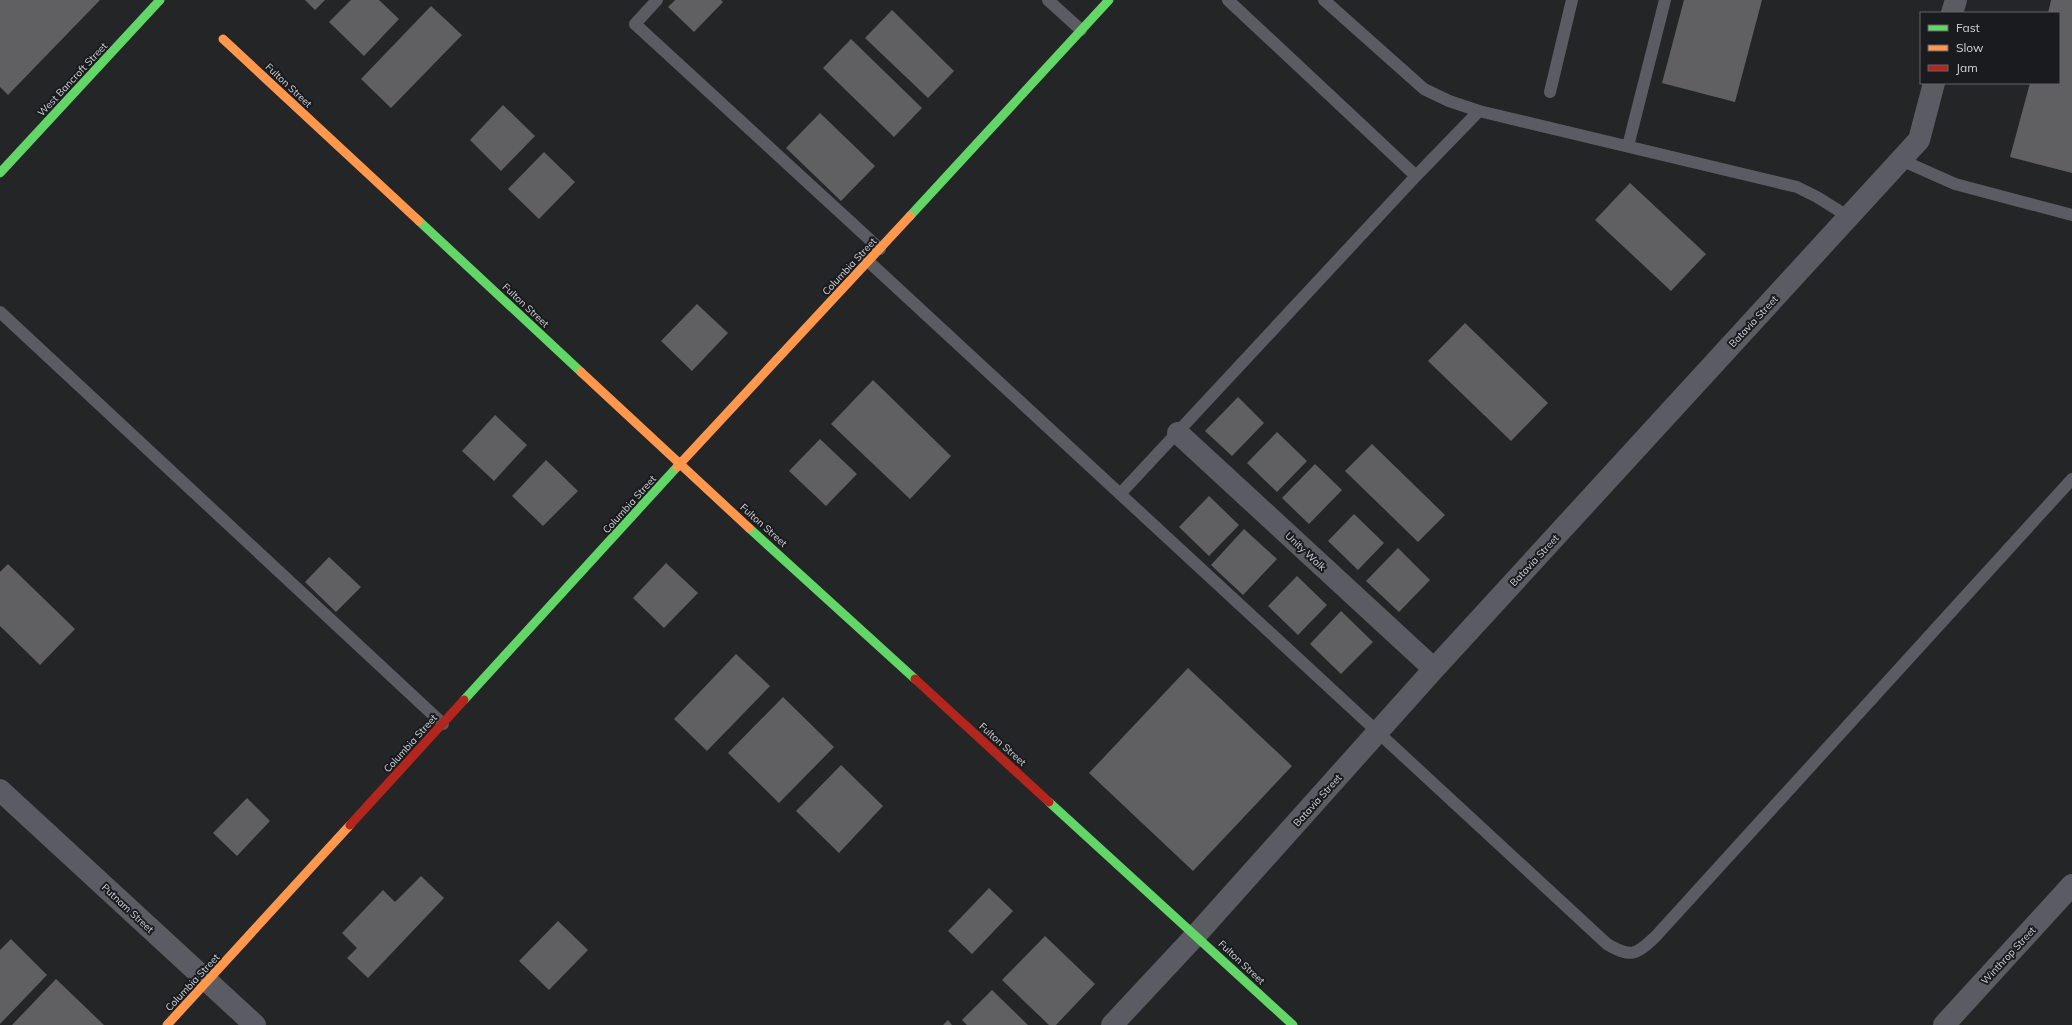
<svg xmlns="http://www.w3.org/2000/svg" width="2072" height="1025" font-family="Mulish,sans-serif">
<rect width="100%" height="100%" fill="#242527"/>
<path fill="#606062" d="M0,0H100L8,95L0,87Z
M305,0H325L315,10Z
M351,0H379L399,19L364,56L329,22Z
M675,0H721L723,2L694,32L668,7Z
M1684,0H1762L1735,102L1662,83Z
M2051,0H2072V173L2010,157L2030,83H2059V13H2048Z
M431,6L462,35L391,108L361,79Z
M892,10L954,71L928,98L865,38Z
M851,39L922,108L894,137L823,68Z
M503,105L535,136L501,171L470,140Z
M820,113L875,166L841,201L786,148Z
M544,152L575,182L539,219L508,189Z
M1630,183L1706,254L1671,291L1595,220Z
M697,304L728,333L692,371L661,341Z
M1465,323L1548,403L1511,441L1428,361Z
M873,380L951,456L910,499L831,424Z
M1238,397L1264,423L1232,456L1205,431Z
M495,415L527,445L494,481L462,451Z
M1277,432L1307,461L1277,492L1247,463Z
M820,439L857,474L826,506L789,471Z
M1372,444L1445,515L1418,542L1345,471Z
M546,460L578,491L543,526L512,496Z
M1315,464L1342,490L1309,524L1282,498Z
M1209,496L1239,525L1209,556L1179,527Z
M1354,514L1384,543L1358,570L1328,541Z
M1244,529L1277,559L1243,595L1211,565Z
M1398,548L1430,580L1399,612L1366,581Z
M329,557L361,587L336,612L305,582Z
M666,563L698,593L664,628L633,598Z
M8,564L75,629L40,665L0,626V572Z
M1297,576L1327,605L1298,635L1268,606Z
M1341,611L1373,642L1341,674L1310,644Z
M736,654L770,686L707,751L674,719Z
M1188,668L1292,766L1193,871L1089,773Z
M783,697L834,747L779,803L728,753Z
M841,765L883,806L839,853L796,811Z
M247,798L270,821L237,856L213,833Z
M421,876L444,898L368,978L347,958L357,948L342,933L383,890L395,902Z
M989,888L1013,911L972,954L948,931Z
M558,921L588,950L549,990L519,961Z
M1045,936L1095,984L1056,1025H1049L1002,980Z
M11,939L47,975L0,1024V950Z
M56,979L104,1025H12Z
M992,990L1028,1025H967L962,1020Z
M948,1020L952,1025H943Z"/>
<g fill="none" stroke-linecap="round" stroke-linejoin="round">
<path stroke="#5b5c63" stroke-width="12" d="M657,0L635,24L880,249
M1048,0L1081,30
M1324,0L1424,89L1449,101L1479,111L1797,187L1817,197L1849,217
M1550,92L1572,0
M1628,146L1665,0
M1901,160L1955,184L2072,215
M1416,176L1479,111
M868,261L1607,944C1632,959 1637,954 1656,936L2072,479
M0,312L443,724
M1120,494L1416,176L1228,0"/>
<path stroke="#5b5c63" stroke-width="22" d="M1952,13L1956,0
M1178,433L1434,669
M0,790L255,1025
M1112,1025L1196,935L1434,669L1919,140L1934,83
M1944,1025L2072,885"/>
<path stroke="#63d668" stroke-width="9" d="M0,173L160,0
M910,216L1109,0
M419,221L581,372
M749,528L915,679
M464,700L677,467
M1049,802L1293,1025"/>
<path stroke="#ff974d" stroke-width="9" d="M223,39L419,221
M581,372L749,528
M677,467L910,216
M167,1025L350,825"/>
<path stroke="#b3261e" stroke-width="9" d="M915,679L1049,802
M350,825L464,700"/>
</g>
<g text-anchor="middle" stroke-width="4" stroke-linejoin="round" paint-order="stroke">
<g font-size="10" fill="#d2d3d6" stroke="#1a1b1f">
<text transform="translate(72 79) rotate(-47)" y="4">West Bancroft Street</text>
<text transform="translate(289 85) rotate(43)" y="4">Fulton Street</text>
<text transform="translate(849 266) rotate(-47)" y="4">Columbia Street</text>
<text transform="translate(526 305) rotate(43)" y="4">Fulton Street</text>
<text transform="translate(1753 321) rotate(-47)" y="4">Batavia Street</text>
<text transform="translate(629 504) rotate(-48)" y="4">Columbia Street</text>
<text transform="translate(764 525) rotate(42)" y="4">Fulton Street</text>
<text transform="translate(1306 551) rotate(43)" y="4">Unity Walk</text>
<text transform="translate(1534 560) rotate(-47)" y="4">Batavia Street</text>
<text transform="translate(410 743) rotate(-48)" y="4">Columbia Street</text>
<text transform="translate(1003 744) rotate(42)" y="4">Fulton Street</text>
<text transform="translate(1317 800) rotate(-48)" y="4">Batavia Street</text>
<text transform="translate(128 908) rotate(43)" y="4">Putnam Street</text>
<text transform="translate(2008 955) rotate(-47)" y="4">Winthrop Street</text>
<text transform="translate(1242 962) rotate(43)" y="4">Fulton Street</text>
<text transform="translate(192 982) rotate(-47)" y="4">Columbia Street</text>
</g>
</g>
<rect x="1920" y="12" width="140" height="72" fill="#1a1b1f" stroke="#646568"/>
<rect x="1928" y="25" width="20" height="6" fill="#63d668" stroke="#646568"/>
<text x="1956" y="32" font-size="12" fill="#d2d3d6">Fast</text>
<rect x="1928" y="45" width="20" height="6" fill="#ff974d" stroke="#646568"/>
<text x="1956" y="52" font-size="12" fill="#d2d3d6">Slow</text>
<rect x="1928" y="65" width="20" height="6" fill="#b3261e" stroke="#646568"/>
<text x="1956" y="72" font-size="12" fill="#d2d3d6">Jam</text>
</svg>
